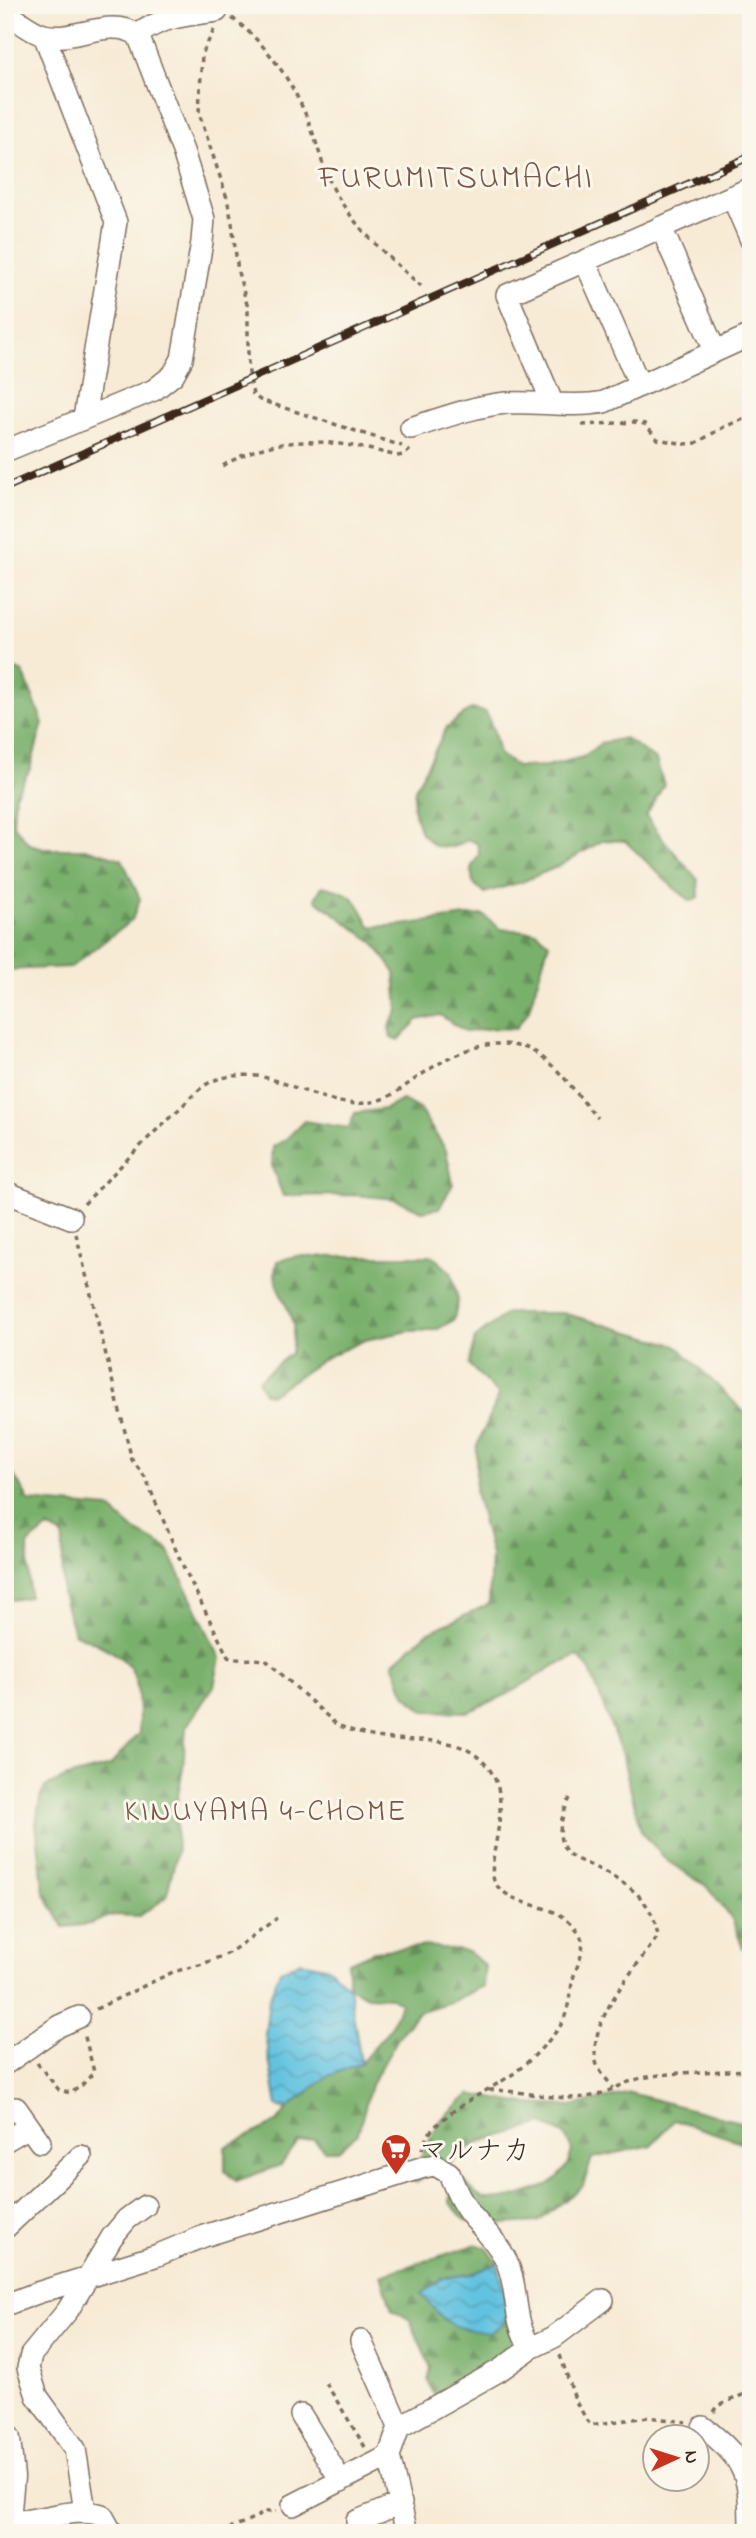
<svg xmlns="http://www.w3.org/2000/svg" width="756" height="2538" font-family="'Indie Flower','Klee One',sans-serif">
<defs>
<pattern id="forest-firs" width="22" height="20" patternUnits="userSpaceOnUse" patternTransform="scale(1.75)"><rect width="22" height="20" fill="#79b06c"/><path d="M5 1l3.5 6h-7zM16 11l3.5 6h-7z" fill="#648f58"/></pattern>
<pattern id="water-waves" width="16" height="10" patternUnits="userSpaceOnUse" patternTransform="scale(1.75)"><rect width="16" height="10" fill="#62c3e0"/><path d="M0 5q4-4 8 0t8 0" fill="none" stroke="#529fb5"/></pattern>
</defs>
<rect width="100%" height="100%" fill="#fbf7ec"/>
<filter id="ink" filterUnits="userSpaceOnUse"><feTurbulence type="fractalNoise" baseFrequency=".0143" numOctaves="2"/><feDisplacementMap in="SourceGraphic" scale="14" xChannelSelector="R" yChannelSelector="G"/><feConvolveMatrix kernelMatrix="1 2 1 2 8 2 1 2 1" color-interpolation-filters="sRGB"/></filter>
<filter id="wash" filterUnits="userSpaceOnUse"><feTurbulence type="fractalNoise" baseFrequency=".00686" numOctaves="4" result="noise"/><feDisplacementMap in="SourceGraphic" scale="28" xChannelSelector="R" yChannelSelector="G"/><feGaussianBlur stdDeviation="1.57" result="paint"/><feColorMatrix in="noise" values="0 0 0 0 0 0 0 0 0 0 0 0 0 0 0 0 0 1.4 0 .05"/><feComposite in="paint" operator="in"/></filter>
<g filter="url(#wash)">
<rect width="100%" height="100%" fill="#f7ebd6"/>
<path fill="url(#forest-firs)" stroke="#5a6d45" stroke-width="2" d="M5,664L23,672L43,723L30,769L15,795L13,824L29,844L48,849H88L122,859L140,899L132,920L71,967L5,970Z
M471,709L486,712L494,732L499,754L517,767L547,766L583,757L601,743L625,738L656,760L664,785L646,816L662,838L698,880L699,897L691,901L674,888L625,841L604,840L561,865L522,882L484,893L473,883L471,868L479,855L477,843L468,840L453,847L435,846L421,833L413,808L415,789L447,727Z
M322,886C355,893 355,898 370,926C408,928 445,916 483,915L501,929L537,932L549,943L528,1012L515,1029L493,1028L466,1032L440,1015L417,1020L399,1040L391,1038L389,1027L398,1011L395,973L374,943L315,899Z
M403,1100L419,1109L446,1150L453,1184L439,1208L422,1211L395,1199L355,1195L283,1196L272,1167L273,1147L286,1139L304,1121L349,1128L355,1113L385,1109Z
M296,1256H432L451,1272L458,1299L454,1320L436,1330L409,1331L365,1340L327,1357L272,1394L264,1393L258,1380L291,1353C292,1344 294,1333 293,1325C289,1302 269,1286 277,1261Z
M507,1313H563L676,1345L751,1419V1949L743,1948L732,1919L706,1886L666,1860L641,1831L622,1755L590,1671L578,1656L554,1666L508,1694L468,1712L424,1711L405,1694L393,1663L427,1633L489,1604L491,1555L475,1492L477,1446L499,1395L469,1365L475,1338Z
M5,1460L29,1501L109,1508L135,1531L167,1548L220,1658L214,1686L186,1727L183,1768L176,1806L177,1852L166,1898L139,1916L113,1915L90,1924L64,1927L44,1893L36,1823L40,1798L45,1787L67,1777L110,1766L139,1733C139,1663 137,1662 74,1633L62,1594L63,1536L48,1528L28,1544L29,1597L13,1600L5,1596Z
M429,1946L469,1952L485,1966L483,1986L453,2001L418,2012L401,2033L371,2085L358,2133L338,2150H324L313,2139L298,2142L281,2165L236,2181L225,2171V2147L276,2123L287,2109L326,2077L361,2063L391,2027L400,2003L391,1997L367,1996L349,1987L347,1963L374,1951Z
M630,2093L751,2125V2145L674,2120L652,2145L592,2158L583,2186L538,2222L499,2224L466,2221L450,2203L451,2185L464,2180C470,2188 475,2194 484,2198C499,2204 546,2189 557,2178C566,2170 569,2162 572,2150L564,2134L543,2124L479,2142L438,2172L416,2182L411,2174L441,2120L470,2094L524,2104L571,2106Z
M475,2245L486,2247L498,2263L471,2274L443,2278L511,2318L518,2359L438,2404L428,2381L431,2368L410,2320L392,2309L381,2275Z"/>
<path fill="url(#water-waves)" stroke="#4e767f" stroke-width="2" d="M301,1962L329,1968L349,1987L361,2063L326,2077L287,2109L277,2106L265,2035L269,1999L280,1971Z
M498,2263L511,2318L489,2333C449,2327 447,2326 422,2294L443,2278L471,2274Z"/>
</g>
<g filter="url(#ink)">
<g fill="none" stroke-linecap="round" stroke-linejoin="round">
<g stroke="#7d6e5e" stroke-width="24">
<path id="street" d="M5,12C17,19 31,32 44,35C74,43 109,16 138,35L183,151L204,219L202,242L182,359L173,375L154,390L5,451
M44,35L116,222L84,418
M138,35C161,16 189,15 217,11L214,5
M732,196L751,240
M661,227L715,351
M585,261L640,386
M552,402L507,295L751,188
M411,428C442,418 474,406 506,403C538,401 572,408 604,402L751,335
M5,1192L71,1218
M5,2064L59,2026L79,2017
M16,2108L40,2142
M5,2141L29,2127
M5,2228L81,2156
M5,2305L37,2293L158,2255L204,2236L424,2167L435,2165L449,2173C455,2188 461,2203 472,2216C484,2230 498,2243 506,2260C520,2291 511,2318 531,2348
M361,2341L399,2427L389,2456L407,2533
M301,2415L341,2481
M399,2427L500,2370L531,2348L554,2337L603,2300
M703,2427C748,2462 750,2477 750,2533
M293,2505L389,2456
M85,2511L75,2449L37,2396L28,2368L31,2355L68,2310L112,2237L127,2219L145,2206
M5,2520C41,2525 68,2505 102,2515L112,2533
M357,2521L401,2503"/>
</g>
<g stroke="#7d6e5e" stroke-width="33">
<path id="secondary" d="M5,2439L9,2477L5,2520"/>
</g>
<path stroke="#7d6e5e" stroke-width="3.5" stroke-dasharray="5 5" stroke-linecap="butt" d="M232,18C271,47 298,90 314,136C322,160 325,177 340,200C361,234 392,260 421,286
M214,30L202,54L199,113L227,198L232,223L238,272L248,308V367L253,395L260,400L402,446
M582,425L634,422L645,424L657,439L685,444L696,443L724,427L751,416
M223,466C278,431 337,440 397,456L404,455L412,448
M84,1204C115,1172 145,1140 178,1110C189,1100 201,1085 215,1080C229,1075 249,1074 263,1077C294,1084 334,1108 365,1103C391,1100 401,1088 421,1075C459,1049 507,1027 548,1062C566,1077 581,1100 597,1118
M76,1234L132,1460L145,1477L181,1562L228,1657C241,1662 254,1657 267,1661L337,1725C352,1731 367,1736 383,1738C421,1743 463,1732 490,1770C517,1809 479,1868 498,1887C521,1911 560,1901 579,1933C588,1948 577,1964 573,1979C569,1996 569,2015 558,2029C546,2045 529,2062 513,2074C487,2092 427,2118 422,2150
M570,1798C562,1815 553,1839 569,1854C575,1860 587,1863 594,1867C627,1884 652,1897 658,1936C636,1968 588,2019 596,2061C597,2070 608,2080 613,2088
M748,1965H751
M96,2009L173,1972L203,1964L229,1953L277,1918
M37,2063L59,2090L71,2093L82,2085L94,2072L84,2033
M489,2090C522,2090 554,2101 586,2097C606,2095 623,2082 642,2078C677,2071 715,2072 751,2070
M560,2355L576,2402L590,2425L648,2417L686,2422
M326,2383L365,2447
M714,2412L718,2406L751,2391
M220,2533L267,2512L276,2511"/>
<use href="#street" stroke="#fff" stroke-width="21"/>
<use href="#secondary" stroke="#fff" stroke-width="30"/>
<g stroke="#3b2a1e" stroke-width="8">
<path id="rail" d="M5,488L751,156"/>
</g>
<use href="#rail" stroke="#fbf7ec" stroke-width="5" stroke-dasharray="16" stroke-linecap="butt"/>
</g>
</g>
<defs>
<g id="supermarket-pin" transform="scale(1.575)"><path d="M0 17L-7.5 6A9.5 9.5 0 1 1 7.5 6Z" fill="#c8321e" stroke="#fbf7ec"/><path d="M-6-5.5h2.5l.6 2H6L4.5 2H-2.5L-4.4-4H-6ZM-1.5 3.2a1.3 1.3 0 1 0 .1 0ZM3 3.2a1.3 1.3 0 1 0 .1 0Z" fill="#fff"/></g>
</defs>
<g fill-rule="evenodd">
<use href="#supermarket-pin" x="396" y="2149"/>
</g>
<g text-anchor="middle" stroke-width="6" stroke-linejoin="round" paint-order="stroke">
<g font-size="28" fill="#3b2a1e" stroke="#fbf7ec" text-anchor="start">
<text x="419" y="2159">マルナカ</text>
</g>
<g font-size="30" letter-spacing="2" fill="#7a5748" stroke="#fbf7ec">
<text x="266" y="1820">KINUYAMA 4-CHOME</text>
</g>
<g font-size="32" letter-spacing="2" fill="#7a5748" stroke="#fbf7ec">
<text x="456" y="187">FURUMITSUMACHI</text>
</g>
</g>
<rect width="756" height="2538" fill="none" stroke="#fbf7ec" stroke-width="28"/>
<g transform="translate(676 2458) rotate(86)"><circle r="33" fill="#fbf7ec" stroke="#aea59a" stroke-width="2"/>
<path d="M0-5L12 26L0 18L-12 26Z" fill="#c8321e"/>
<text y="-10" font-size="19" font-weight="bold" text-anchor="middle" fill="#3b2a1e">N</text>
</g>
</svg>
